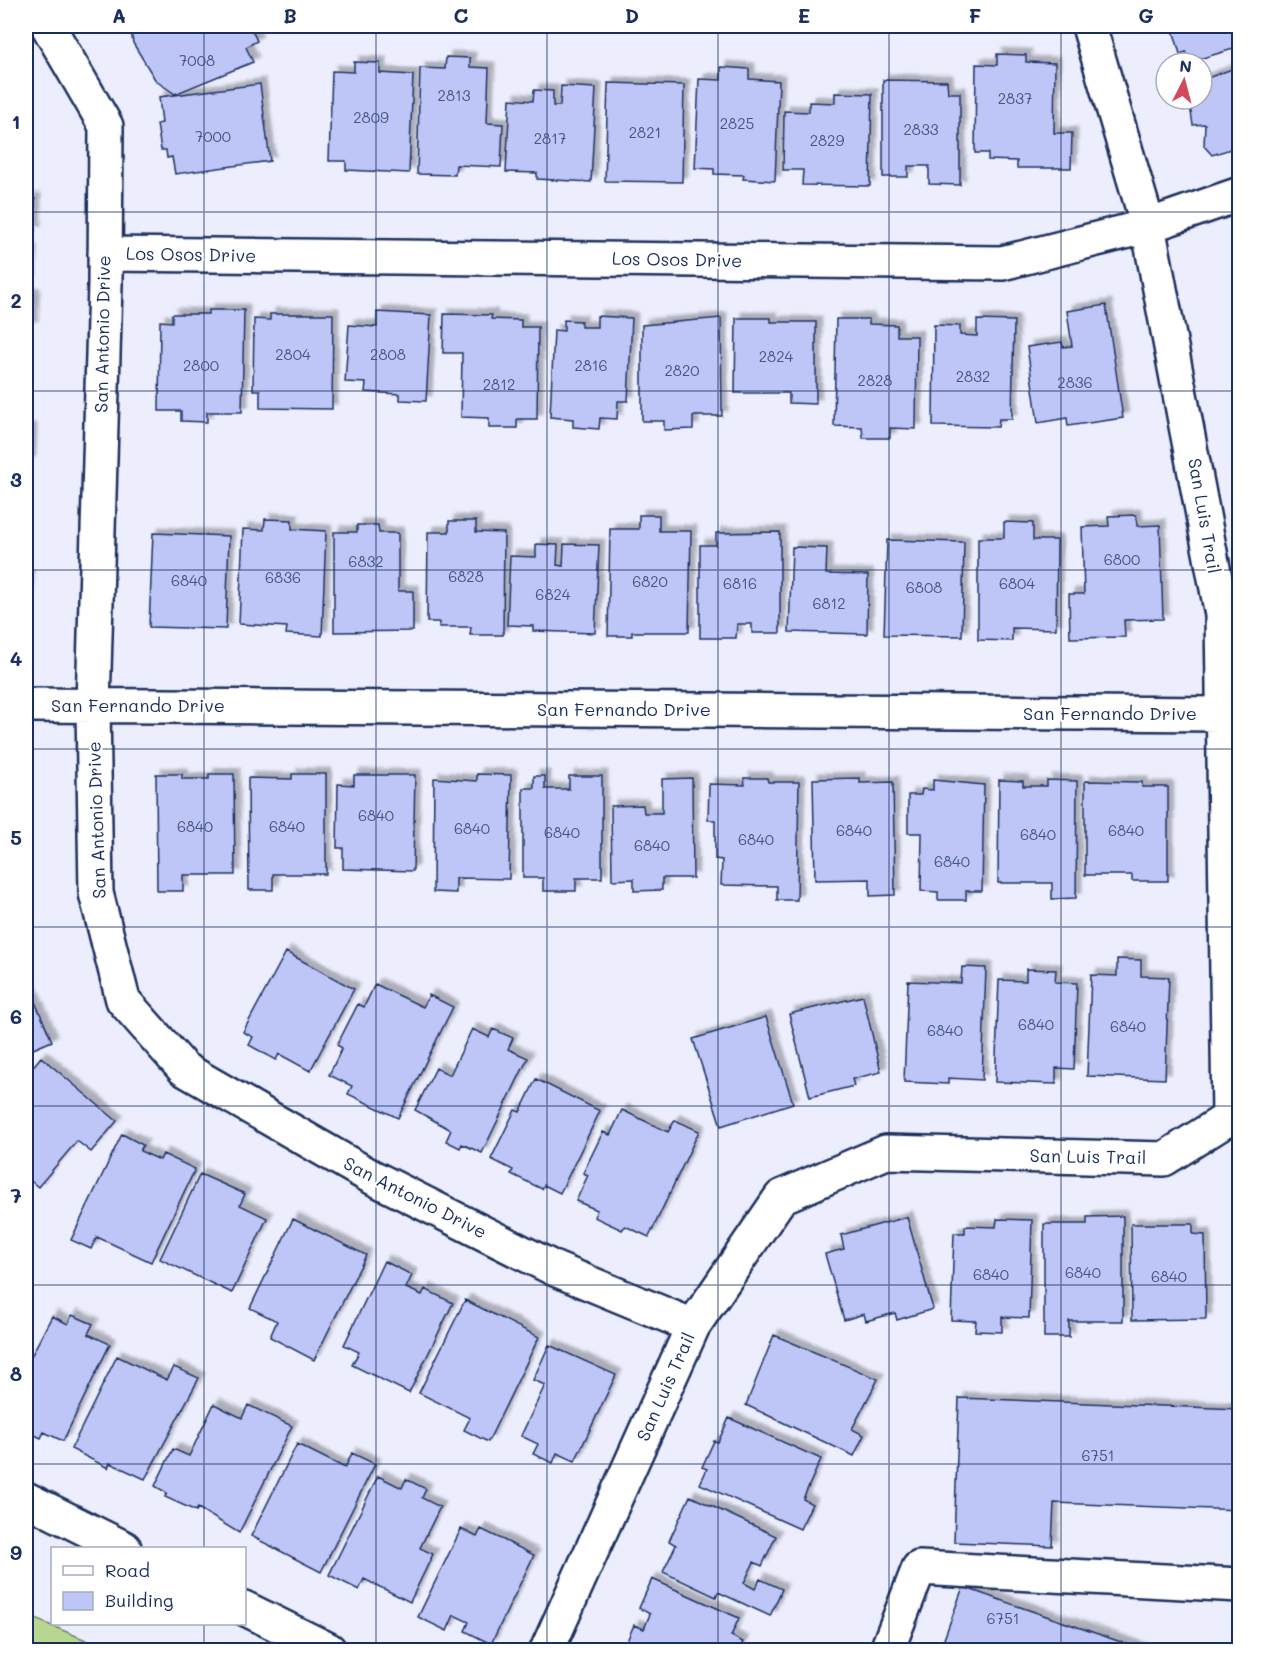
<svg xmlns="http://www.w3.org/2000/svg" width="1265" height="1676" font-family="Mali,sans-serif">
<defs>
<filter id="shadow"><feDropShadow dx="5.5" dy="-5.5" stdDeviation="1.5" flood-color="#0004"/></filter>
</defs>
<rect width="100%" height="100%" fill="#eceefd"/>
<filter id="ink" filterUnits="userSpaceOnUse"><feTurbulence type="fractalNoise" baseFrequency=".0167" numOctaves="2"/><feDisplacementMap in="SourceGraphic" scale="12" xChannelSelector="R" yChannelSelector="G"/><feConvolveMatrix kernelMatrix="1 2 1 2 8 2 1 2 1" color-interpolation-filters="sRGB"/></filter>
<g filter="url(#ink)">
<path fill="#b8d68f" stroke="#6a8276" stroke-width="1.5" d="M26,1615L110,1650H26Z"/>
<path fill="#bec6f7" stroke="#1b2f5e" stroke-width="1.5" filter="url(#shadow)" d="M130,26H250L257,41L246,47L253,62L175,94L156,81L133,43Z
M1172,26H1240V47L1189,62L1186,52L1180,54Z
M997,54L1026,55V62L1055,63L1054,133H1072L1071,168H1017V161L988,160V153H975L976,64L997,65Z
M446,57L470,58V67L489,68L487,123L503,124L501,167L456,165L455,175L417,174L420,68L445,69Z
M354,62L380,63V73L413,75L409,173L346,170V161H329L332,71L354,72Z
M1240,66V146L1212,155L1204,146L1205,124L1193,125L1189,99H1202V80Z
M721,67L749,69V79L779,81L775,181L743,179L744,175L714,174V169L695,168L699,79L721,80Z
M883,80L947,81L948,93H960V185L929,184V166H908V177H883Z
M608,83L684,85L682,182L605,181Z
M260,84L270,161L175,174L172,157L167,158L166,150H161L157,124L162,123L159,97Z
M561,86L596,88L591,182L537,179V173L506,172L510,99L533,101L534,90L553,91V106H560Z
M835,93L872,94L870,186L802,185L803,170H783L784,111L809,112V102L835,103Z
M26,199H35V231L28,230V251H31L30,281H26Z
M26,293L34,294L32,326H26Z
M1106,305L1123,418L1068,426L1067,418L1038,423L1027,347L1062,342L1063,347L1072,346L1067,311Z
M209,310H244L242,412H207V422L181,421V411H159L160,321L172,322V314H208Z
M377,312L431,315L426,401L400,400V394L365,392L366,383L345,382L349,325L377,327Z
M270,314H333L332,409L260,408V390H253L254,319L270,320Z
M444,314L492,315L491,319L521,320V327H538L537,419H517V428H489V418L461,417L462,353H443Z
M597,316L632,318L628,401H618L617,419L600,418L599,429L573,427V419L550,417L554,330L564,331V320L581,321V327H597Z
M721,318L722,416H693V429L664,430V421H642V325Z
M736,318H771V322H816V404L789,403V393H735Z
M836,319H869V324L897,325V336H917L916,429L890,428V438H863L862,427L834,426Z
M977,320L1014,321L1012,419H999L998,427L933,426L934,325L960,326V335L977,336Z
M26,429H31L30,462H26Z
M639,515H659V531H691L689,632H632V636H608L610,529H639Z
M1136,515L1137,526L1160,525L1163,619L1124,620L1125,637L1070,638L1069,594H1084L1082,527L1109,526L1108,516Z
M265,519L292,520V529L326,531L322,636L286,634L287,627L239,624L243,529L264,530Z
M449,521H476V532L504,533L503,635H470L471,627H439V622H427L428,532H449Z
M1004,522L1033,523V540H1057L1056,629L1012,628V641L978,640V538H1004Z
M357,525H378L379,533H398V591H413V631L334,632V532H357Z
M780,532V633H752V624H737L736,638H700V545H716V533Z
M153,533L229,536L226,629L149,627Z
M887,540L964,542L962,636L884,635Z
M536,544L558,545L557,565L563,566L564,544L599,545L595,633L533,631V626L507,625L510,556L536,557Z
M792,547L827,548L826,574L868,575L867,634L789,632Z
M26,575H28L27,608H26Z
M156,774H182V779H209V774H234L235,875H183V891H157Z
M292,774H326V874H273V890H249L248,778L292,779Z
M477,774L511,775L509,879L456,878V893L433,892L434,778L477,781Z
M354,775H415L413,871L343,869V848H337L338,784L354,785Z
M534,776H545V789H569V776H602V878H576V891H543V878H523V788H534Z
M692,778L693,878H662V890L634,891V879L612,880L611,806L643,805L644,813H662V779Z
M744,778H767L768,782H799L797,900H777V886L721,885L722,860L715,859V820H708L709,784L745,785Z
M860,778V783L893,782L895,895L870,896V879L815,880L813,779Z
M933,780L984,785L982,891H966V900H938V892L921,891L922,833H908V795H921L922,789L933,790Z
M999,780L1023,781V786H1047V780L1077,781L1076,898L1052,899V883H998Z
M1085,781L1142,782V787H1168V881H1132V875H1085Z
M286,952L354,989L310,1071L279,1054L276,1060L249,1045L253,1037L243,1032Z
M1117,959L1141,960V976L1169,977L1165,1079L1087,1076L1091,975L1117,976Z
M962,967L986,968L982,1080L948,1078V1084L904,1082L908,981L961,983Z
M1026,969L1056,970L1055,982L1077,983L1074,1069L1056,1068V1084L995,1082L999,980L1026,981Z
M26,981L52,1041L26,1052Z
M375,984L423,1007L429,995L453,1007L398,1118L348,1094L352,1086L329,1075L342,1048L337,1045L358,1004L364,1007Z
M863,996L881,1072L852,1079L854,1086L810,1097L789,1014Z
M766,1017L793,1103L721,1126L693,1039Z
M472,1029L489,1037L493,1029L513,1038L508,1049L528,1058L482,1153L462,1144L460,1148L446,1141L451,1130L415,1110L436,1068L450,1075Z
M41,1057L117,1121L91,1152L77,1141L38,1187L26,1177V1075Z
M536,1079L600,1111L560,1193L544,1185L542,1189L511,1174L513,1170L491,1159L515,1110L520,1112Z
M622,1110L668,1132L675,1120L699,1131L649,1237L625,1226L622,1230L594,1217L597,1210L576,1201L588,1175L583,1173L603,1132L610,1135Z
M122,1134L143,1145L140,1151L160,1160L163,1154L195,1169L151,1262L97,1237L91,1249L71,1240Z
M200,1174L245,1194L240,1205L267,1218L232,1293L160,1259Z
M1123,1216V1321H1069V1337H1044V1224H1087V1217Z
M907,1217L933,1309L897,1320L895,1313L866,1321L864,1314L844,1320L825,1254L844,1249L841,1235Z
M293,1219L366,1255L314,1360L270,1337L277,1321L250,1308Z
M997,1219L1032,1220L1029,1318L1002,1317V1332L975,1331L976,1321L951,1320L954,1233H965V1226L996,1227Z
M1131,1224H1193V1234L1205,1235L1206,1319L1132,1320Z
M384,1261L412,1275L406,1288L422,1295L425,1289L453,1303L409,1393L352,1365L359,1352L344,1345Z
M465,1300L539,1337L488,1442L464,1430L470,1418L419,1393Z
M72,1315L93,1324L88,1334L110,1344L63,1441L44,1432L41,1438L26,1431V1366L52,1316L68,1324Z
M774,1335L878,1379L852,1429L864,1435L854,1456L746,1405Z
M549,1345L616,1375L575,1461L557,1453L553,1463L533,1454L538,1444L521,1436L545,1385L533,1380Z
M117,1356L167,1380L174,1367L199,1378L145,1479L110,1463L108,1468L71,1449Z
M959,1398L1240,1409V1510L1054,1503L1052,1546L954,1542Z
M214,1404L242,1418L248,1405L292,1426L239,1533L198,1508L196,1511L165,1497L167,1493L155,1486L173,1449L189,1456Z
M729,1418L821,1459L803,1499L812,1504L800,1529L700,1484L707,1469L702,1467L714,1441L718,1442Z
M297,1444L345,1468L352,1453L375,1464L321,1572L251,1536Z
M378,1476L402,1488L406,1479L426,1489L422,1498L440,1507L420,1548L433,1554L410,1602L364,1579L359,1590L329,1575Z
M690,1496L776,1536L762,1566L754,1562L744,1583L755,1589L760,1579L782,1589L770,1616L718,1592L716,1597L663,1572L676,1545L669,1541Z
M461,1529L477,1537L481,1529L534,1555L491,1644L465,1631L469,1622L454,1615L447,1631L418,1617Z
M652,1579L739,1618L731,1636L743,1642L739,1650H623L634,1625L644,1629L650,1614L639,1608Z
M963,1587L1144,1650H940Z"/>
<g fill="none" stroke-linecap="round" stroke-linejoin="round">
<g stroke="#1b2f5e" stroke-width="38">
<path id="minor" d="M48,26L106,126L105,284L93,706L96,893L123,1000L184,1069L370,1176L555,1269L693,1326
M105,254L1002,263L1148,226L1240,194
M26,705L1223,714
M26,1499L124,1548
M244,1608L329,1650
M547,1650L693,1326L781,1197L886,1152L1164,1159L1229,1118L1222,615L1148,226L1089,26
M887,1650L919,1568L1240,1585"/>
</g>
<use href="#minor" stroke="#fff" stroke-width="33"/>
</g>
</g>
<path fill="none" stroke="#1b2f5e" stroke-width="1.5" stroke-opacity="0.55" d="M204,26V1548M376,26V1650M547,26V1650M718,26V1650M889,26V1650M1061,26V1650M26,212H1240M26,391H1240M26,570H1240M26,749H1240M26,927H1240M26,1106H1240M26,1285H1240M26,1464H1240M204,1624V1650"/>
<g text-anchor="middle" stroke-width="4.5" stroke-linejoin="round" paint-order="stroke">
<g font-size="15" fill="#445584">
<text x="197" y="66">7008</text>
<text x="454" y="101">2813</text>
<text x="1015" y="104">2837</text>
<text x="371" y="123">2809</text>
<text x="737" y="129">2825</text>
<text x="921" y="135">2833</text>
<text x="645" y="138">2821</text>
<text x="213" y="142">7000</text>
<text x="550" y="144">2817</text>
<text x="827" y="146">2829</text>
<text x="293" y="360">2804</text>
<text x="388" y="360">2808</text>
<text x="776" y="362">2824</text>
<text x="201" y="371">2800</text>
<text x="591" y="371">2816</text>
<text x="682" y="376">2820</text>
<text x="973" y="382">2832</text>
<text x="875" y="386">2828</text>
<text x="1075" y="388">2836</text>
<text x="499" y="390">2812</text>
<text x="1122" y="565">6800</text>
<text x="366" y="567">6832</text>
<text x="466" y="582">6828</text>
<text x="283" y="583">6836</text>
<text x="189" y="586">6840</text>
<text x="650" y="587">6820</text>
<text x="740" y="589">6816</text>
<text x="1017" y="589">6804</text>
<text x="924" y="593">6808</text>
<text x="553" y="600">6824</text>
<text x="829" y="609">6812</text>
<text x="376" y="821">6840</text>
<text x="195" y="832">6840</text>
<text x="287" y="832">6840</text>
<text x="472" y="834">6840</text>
<text x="854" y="836">6840</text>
<text x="1126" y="836">6840</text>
<text x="562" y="838">6840</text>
<text x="1038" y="840">6840</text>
<text x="756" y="845">6840</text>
<text x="652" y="851">6840</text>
<text x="952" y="867">6840</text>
<text x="1036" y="1030">6840</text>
<text x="1128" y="1032">6840</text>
<text x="945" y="1036">6840</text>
<text x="1083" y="1278">6840</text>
<text x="991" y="1280">6840</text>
<text x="1169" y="1282">6840</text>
<text x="1098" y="1461">6751</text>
<text x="1003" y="1624">6751</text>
</g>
<g font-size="18" fill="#1b2f5e" stroke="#fff">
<text transform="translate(191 255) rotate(1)" y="6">Los Osos Drive</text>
<text transform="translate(677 260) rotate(1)" y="6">Los Osos Drive</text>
<text transform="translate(103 334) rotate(-89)" y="6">San Antonio Drive</text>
<text transform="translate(1204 516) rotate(80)" y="6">San Luis Trail</text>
<text x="138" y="712">San Fernando Drive</text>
<text x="624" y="716">San Fernando Drive</text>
<text x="1110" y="720">San Fernando Drive</text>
<text transform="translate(97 820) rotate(-92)" y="6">San Antonio Drive</text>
<text transform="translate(1088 1157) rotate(1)" y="6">San Luis Trail</text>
<text transform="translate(415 1198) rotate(27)" y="6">San Antonio Drive</text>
<text transform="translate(666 1387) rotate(-66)" y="6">San Luis Trail</text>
</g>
</g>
<rect width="1265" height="1676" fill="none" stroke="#fff" stroke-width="66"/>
<rect x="51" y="1547" width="195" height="78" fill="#ffffff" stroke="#a4acbf" stroke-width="1.5"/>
<rect x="63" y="1566" width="30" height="9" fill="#ffffff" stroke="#a4acbf" stroke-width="1.5"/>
<text x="105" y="1577" font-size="18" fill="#1b2f5e">Road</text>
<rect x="63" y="1592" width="30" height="18" fill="#bec6f7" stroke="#a4acbf" stroke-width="1.5"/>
<text x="105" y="1607" font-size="18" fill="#1b2f5e">Building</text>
<g transform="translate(1184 81) rotate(6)"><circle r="28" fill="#ffffff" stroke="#a4acbf" stroke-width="1.5"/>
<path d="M0-4.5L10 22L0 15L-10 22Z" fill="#d1495b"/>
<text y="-9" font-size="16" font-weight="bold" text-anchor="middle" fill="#1b2f5e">N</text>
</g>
<rect x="33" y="33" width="1199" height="1610" fill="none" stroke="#1b2f5e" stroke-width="2"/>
<g font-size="20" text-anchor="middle" font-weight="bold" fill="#1b2f5e">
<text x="119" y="23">A</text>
<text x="290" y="23">B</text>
<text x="461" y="23">C</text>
<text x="632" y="23">D</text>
<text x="804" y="23">E</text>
<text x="975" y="23">F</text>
<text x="1146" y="23">G</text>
<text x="16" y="129">1</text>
<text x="16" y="308">2</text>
<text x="16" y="487">3</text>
<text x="16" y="666">4</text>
<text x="16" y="845">5</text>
<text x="16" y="1024">6</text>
<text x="16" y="1203">7</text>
<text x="16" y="1381">8</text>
<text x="16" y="1560">9</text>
</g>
</svg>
